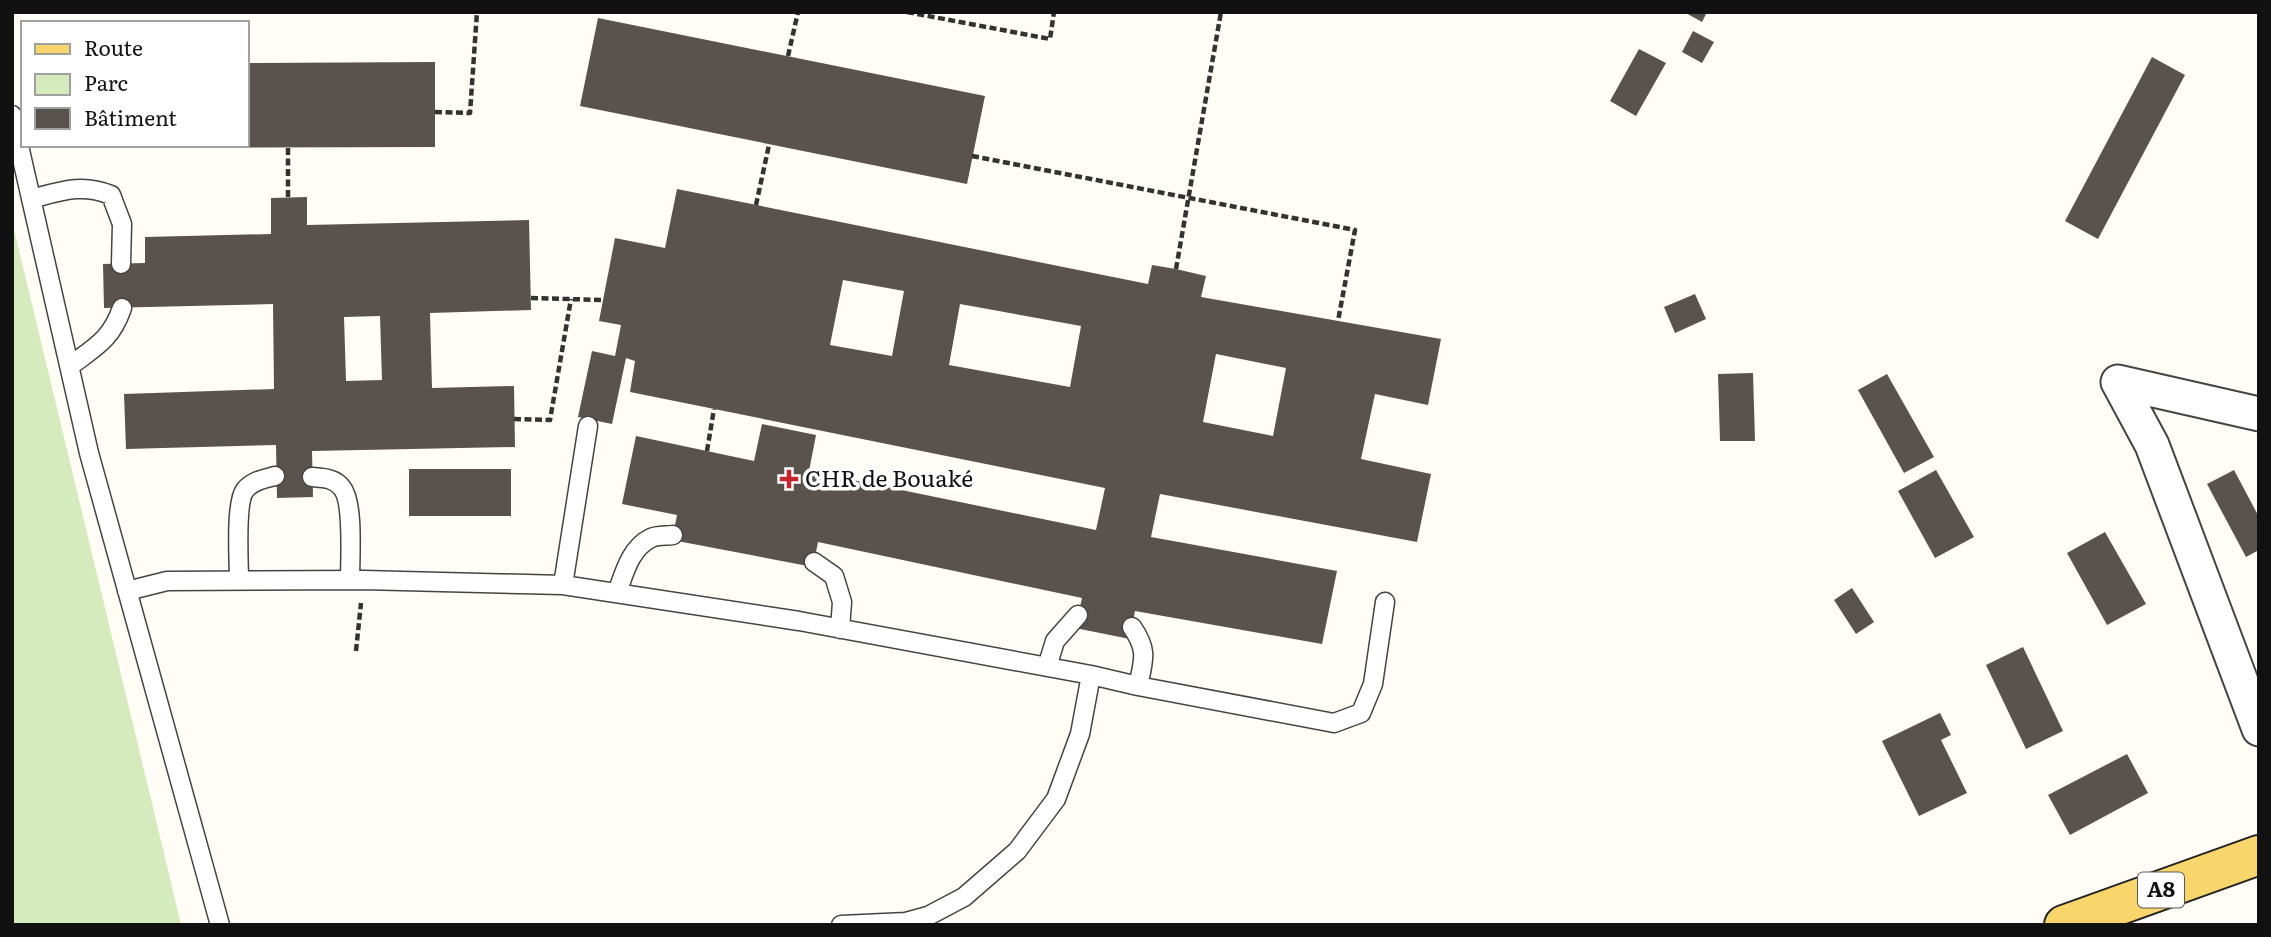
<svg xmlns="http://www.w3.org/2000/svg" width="2271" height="937" font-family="Literata,serif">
<rect width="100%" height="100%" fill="#fffdf5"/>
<path fill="#d5ebbd" d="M12,221L169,874L181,925H12Z"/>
<path fill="#5a524d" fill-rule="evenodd" d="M1684,12H1707L1702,22Z
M598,18L985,96L967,184L580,106Z
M1693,31L1714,42L1702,63L1682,52Z
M1639,49L1666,63L1636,116L1610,101Z
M2152,57L2185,75L2098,239L2065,221Z
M435,62V147L115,148V145H247V63Z
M677,189L1148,284L1152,265L1176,269L1206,276L1201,297L1441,339L1428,405L1375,394L1361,459L1431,474L1417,542L1160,494L1151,537L1337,571L1322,644L1135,611L1130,639L1075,628L1082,598L818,542L813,567L672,540L677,515L622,504L636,436L754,461L762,424L816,435L809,471L1096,530L1105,488L630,392L635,361L626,358L612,424L578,417L592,351L615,356L621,325L599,321L615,238L665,248ZM843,280L904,291L892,356L830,345ZM960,304L1081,326L1070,387L949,365ZM1216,354L1286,368L1273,436L1203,422Z
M307,197V225L529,220L531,310L430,313L432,388L514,386L515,447L312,451L313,497L277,498L276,445L126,449L124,394L274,389L273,304L104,308L103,264L145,263V237L271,234V198ZM380,316L382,380L346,381L344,317Z
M1695,294L1706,319L1675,333L1664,307Z
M1753,373L1755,441H1720L1718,374Z
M1887,374L1934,457L1904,473L1858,390Z
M409,469H511V516H409Z
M1936,470L1974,537L1935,558L1898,491Z
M2234,470L2259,517V550L2246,557L2207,484Z
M2105,532L2146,604L2107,625L2067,553Z
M1852,588L1874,622L1856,634L1834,600Z
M2023,647L2063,731L2026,749L1986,665Z
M1940,713L1951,735L1941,740L1967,793L1919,816L1882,741Z
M2127,754L2148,793L2070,835L2048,795Z"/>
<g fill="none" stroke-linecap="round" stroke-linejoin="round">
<g stroke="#444" stroke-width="21">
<path id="service" d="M12,115L89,453L220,925
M31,199C61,191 82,183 111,195L122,224L121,264
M70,366C95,347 111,340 122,308
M312,477C323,478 335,478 342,488C354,502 350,559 350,580
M814,562L834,576L842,602L840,629
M239,580C239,562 235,503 245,490C252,481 264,479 275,476
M563,585L588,426
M127,591L167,581L363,580L563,585L799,621L1091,675L1138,686L1334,723L1361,713L1373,684L1385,602
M617,593C624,574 630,548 651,538C657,535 667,536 673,535
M1132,627C1148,650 1144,659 1138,686
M1047,667L1055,641L1078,615
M841,925L906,922L928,916L964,897L1017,851L1056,799L1080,734L1091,675"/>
</g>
<g stroke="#444" stroke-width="37">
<path id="minor" d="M2118,382L2152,445L2259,729
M2118,382L2259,414"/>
</g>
<g stroke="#222" stroke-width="42">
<path id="primary" d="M2064,925L2259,855"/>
</g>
<path stroke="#333" stroke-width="4.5" stroke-dasharray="7 3.5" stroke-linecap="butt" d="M907,12L1050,39L1054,12
M788,56L798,12
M435,112L470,113L477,12
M288,148V197
M972,156L1355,230L1338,321
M756,205L769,145
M1176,269L1221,12
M531,298L603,300
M514,419L550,420L571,299
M707,451L714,409
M356,651L361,603"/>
<use href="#service" stroke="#fff" stroke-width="18"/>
<use href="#minor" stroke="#fff" stroke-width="33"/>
<use href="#primary" stroke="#f9d66b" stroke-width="38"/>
</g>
<path fill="#c4262e" stroke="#fff" stroke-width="2.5" d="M785.5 468.5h7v7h7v7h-7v7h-7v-7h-7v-7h7z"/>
<g text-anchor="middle" stroke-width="7" stroke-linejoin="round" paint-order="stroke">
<rect fill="#fff" stroke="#585858" stroke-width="2" x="2138" y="872.5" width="46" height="35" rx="5"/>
<g font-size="21" font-weight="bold" fill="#111">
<text x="2161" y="897">A8</text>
</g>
<g font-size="23" fill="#111" stroke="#fff" text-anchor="start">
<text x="805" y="487">CHR de Bouaké</text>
</g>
</g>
<rect width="2271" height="937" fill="none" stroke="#111111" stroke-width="28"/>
<rect x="21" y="21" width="228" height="126" fill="#ffffff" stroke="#a0a0a0" stroke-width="2"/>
<rect x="35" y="44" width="35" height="10" fill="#f9d66b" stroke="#a0a0a0" stroke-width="2"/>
<text x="84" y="56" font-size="21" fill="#111111">Route</text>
<rect x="35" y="74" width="35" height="21" fill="#d5ebbd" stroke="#a0a0a0" stroke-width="2"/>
<text x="84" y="91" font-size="21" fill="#111111">Parc</text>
<rect x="35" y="108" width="35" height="21" fill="#5a524d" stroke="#a0a0a0" stroke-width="2"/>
<text x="84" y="126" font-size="21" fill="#111111">Bâtiment</text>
</svg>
